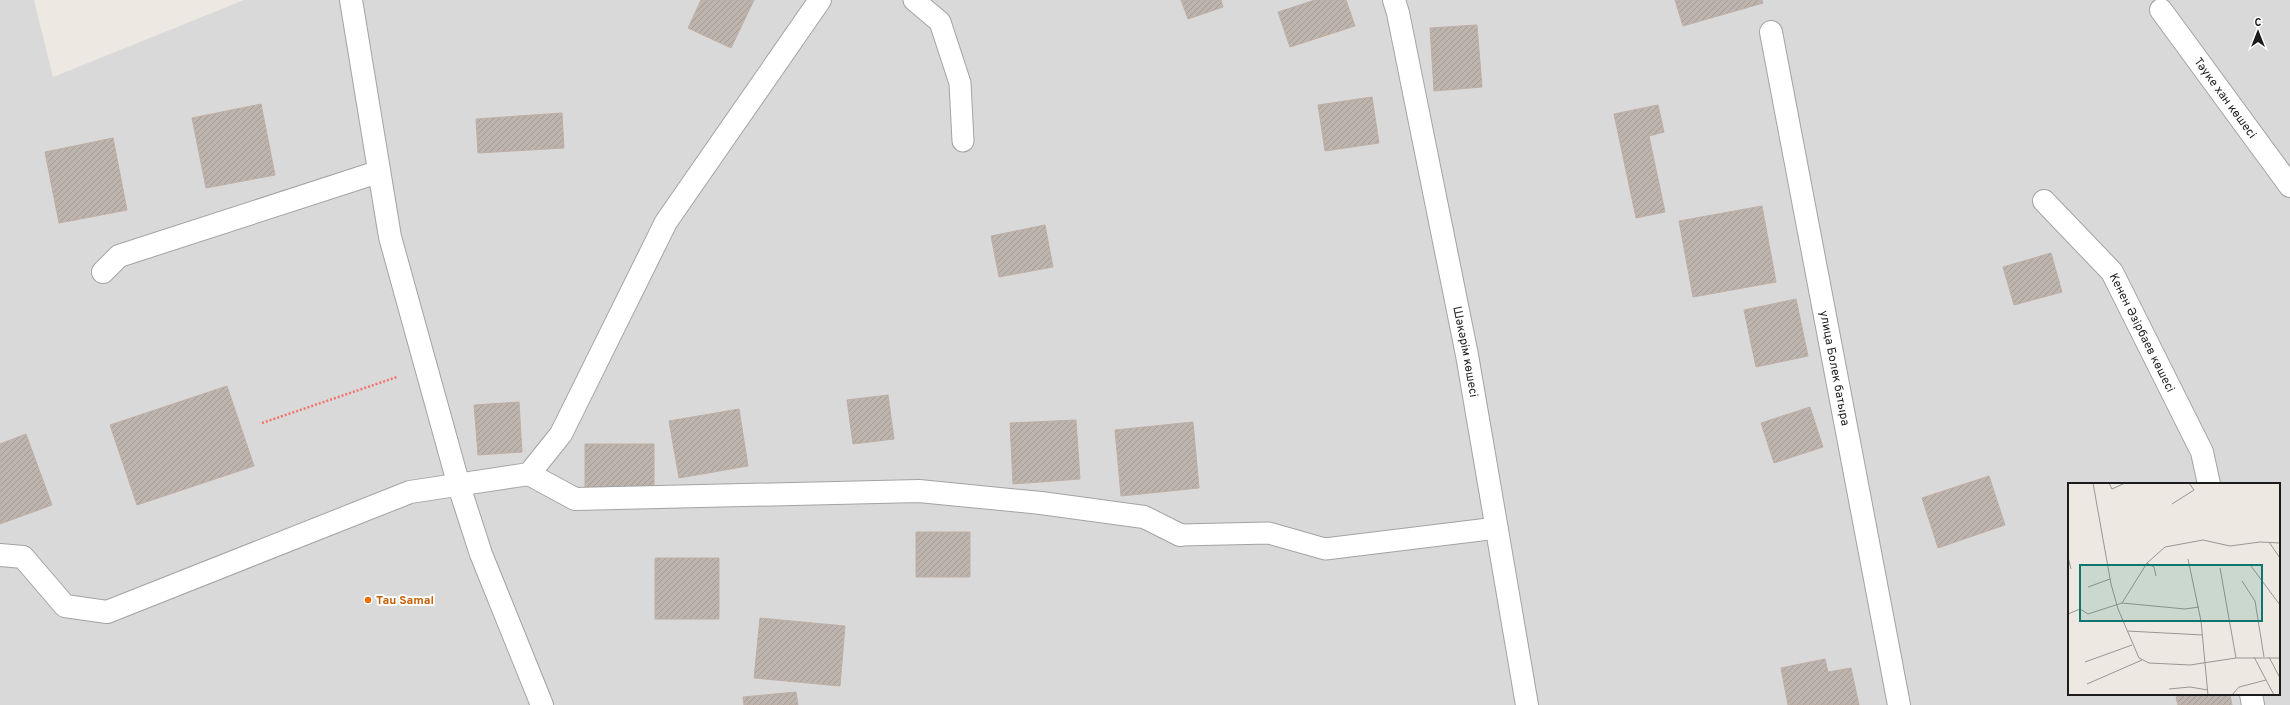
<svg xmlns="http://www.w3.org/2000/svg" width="2290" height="705" font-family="Overpass,sans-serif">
<defs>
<pattern id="building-hatch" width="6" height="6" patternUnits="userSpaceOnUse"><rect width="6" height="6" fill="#bdb4ae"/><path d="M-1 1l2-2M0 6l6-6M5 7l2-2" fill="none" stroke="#a29a95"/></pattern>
</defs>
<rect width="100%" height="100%" fill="#ede9e2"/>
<path fill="#dad9d9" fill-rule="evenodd" d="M0,0H34L53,77L244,0H2290V705H0ZM2069,484H2279V694H2069Z"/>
<path fill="url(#building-hatch)" stroke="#beafa5" d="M701,0H754L731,48L688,28Z
M1181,0H1221L1223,7L1188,19Z
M1315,0H1346L1355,26L1290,47L1278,12Z
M1675,0H1762L1763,3L1683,26Z
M1477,25L1482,87L1434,91L1430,28Z
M1372,97L1379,143L1325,151L1318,105Z
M261,104L275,175L206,188L192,118Z
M1658,105L1664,132L1649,136L1665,212L1636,218L1614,114Z
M562,113L564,148L478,153L476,119Z
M113,138L127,210L59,223L45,152Z
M1762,206L1776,282L1693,297L1679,221Z
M1045,225L1053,267L999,277L991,236Z
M2051,253L2062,292L2014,305L2003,267Z
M1796,299L1808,356L1756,367L1744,310Z
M227,386L254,466L137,505L110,425Z
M888,395L894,439L853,444L847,400Z
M519,402L522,452L478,455L474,405Z
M1810,407L1823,447L1774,463L1761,423Z
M739,409L748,466L679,478L669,421Z
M1076,420L1080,479L1013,484L1010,423Z
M1193,422L1199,488L1121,496L1115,430Z
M26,434L52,505L0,524V444Z
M585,444H654V490H585Z
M1989,476L2005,525L1938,548L1922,498Z
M916,532H970V577H916Z
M655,558H719V619H655Z
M760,618L845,626L840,686L754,678Z
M1825,659L1828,672L1851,668L1859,705H1788L1781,668Z
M796,692L798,705H744L743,697Z
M2193,694H2230L2232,705H2178L2176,697Z"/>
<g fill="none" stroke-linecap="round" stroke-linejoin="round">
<g stroke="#a3a3a3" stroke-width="23">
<path id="service" d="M914,0L940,22L960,83L963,141
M1180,535L1269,533L1325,549L1497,528"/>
</g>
<g stroke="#a3a3a3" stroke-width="24">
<g id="minor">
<path d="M351,0L390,237L426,367L459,486L481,554L542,705"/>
<path id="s1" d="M1394,0L1398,13L1467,355L1527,705"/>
<path id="s2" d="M2161,10L2290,186"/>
<path id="s3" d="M1771,32L1899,705"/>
<path id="s4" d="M2044,201L2112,272L2202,452L2209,484"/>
<path d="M103,272L119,256L378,172"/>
<path d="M529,474L575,499L919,491L1041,503L1144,517L1180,535"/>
<path d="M0,555L23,557L65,606L107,612L410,492L529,474L561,434L666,222L820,0"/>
<path d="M2251,694L2253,705"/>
</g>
</g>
<path stroke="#f5726b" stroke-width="2.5" stroke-dasharray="2 2" stroke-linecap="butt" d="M262,423L397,377"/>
<use href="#service" stroke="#fff" stroke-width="21"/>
<use href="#minor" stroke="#fff" stroke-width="22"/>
</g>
<circle fill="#e8710a" stroke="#fff" stroke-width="1.5" cx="368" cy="600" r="4"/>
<g text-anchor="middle" stroke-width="4" stroke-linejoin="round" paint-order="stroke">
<g font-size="12" fill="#1c1c1c" stroke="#fff">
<text dy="4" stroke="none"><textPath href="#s2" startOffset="109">Тәуке хан көшесі</textPath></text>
<text dy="4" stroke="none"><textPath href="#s4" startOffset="166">Кенен Әзірбаев көшесі</textPath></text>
<text dy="4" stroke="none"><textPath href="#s1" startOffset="359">Шәкәрім көшесі</textPath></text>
<text dy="4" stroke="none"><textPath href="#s3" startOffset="342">улица Болек батыра</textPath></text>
</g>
<g font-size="12" font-weight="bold" fill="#c56008" stroke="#fff" text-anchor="start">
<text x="376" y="604">Tau Samal</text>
</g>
</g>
<g transform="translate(2068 483)">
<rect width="212" height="212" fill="#ede9e2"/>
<path fill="none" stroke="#999793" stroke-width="1" d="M25,0L43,101L50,126L71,175L81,180L122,182L168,175H212M41,0L44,6L57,0M104,21L126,7L121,0M201,59L212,75M0,74L3,86M120,76L133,138L140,212M79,80L86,84L88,93M183,83L212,122M152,85L168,175M174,98L187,118L196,174M20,104L42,96M54,120L117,126L131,124M0,131L12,126L20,131L54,120L79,80L97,64L135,57L162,63L192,59L212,60M59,148L135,152M186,174L206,212M201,174L212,195M17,179L64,162M19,201L74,177M101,206L122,204L140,207M164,212L171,204L198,197"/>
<path fill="#0f766e" fill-opacity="0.15" stroke="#0f766e" stroke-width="2" d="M12,82H194V138H12Z"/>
<rect width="212" height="212" fill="none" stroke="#1c1c1c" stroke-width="2"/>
</g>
<g transform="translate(2258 32)" stroke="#ffffff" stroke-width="3" paint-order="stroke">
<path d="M0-3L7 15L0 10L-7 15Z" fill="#1c1c1c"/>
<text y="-6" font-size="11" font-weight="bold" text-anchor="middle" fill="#1c1c1c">С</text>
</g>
</svg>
